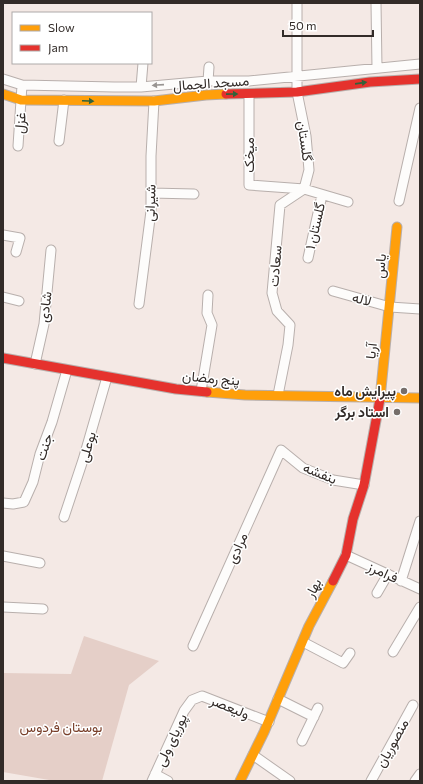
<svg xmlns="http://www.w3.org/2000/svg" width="423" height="784" font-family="Commissioner,Vazirmatn,sans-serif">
<rect width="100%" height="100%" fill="#f4e9e5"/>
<path fill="#e5cfc8" d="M84,636L159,661L129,685L102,781H55L3,772V673L71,674Z"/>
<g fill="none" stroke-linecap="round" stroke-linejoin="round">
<g stroke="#b8afac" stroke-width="11">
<path id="street" d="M297,3V92L306,136L309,170L304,189
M376,3L377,68
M3,79L22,85L114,87H141L208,81H249L420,64
M208,81L209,67
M141,87L143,63
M249,94V185L304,189L348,202
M59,141L64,100
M18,146L22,85
M151,193L194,194
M399,201L420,108
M3,235L20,238L16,252
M308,258L322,195
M333,291L390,307L420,309
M3,297L19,301
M139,304L151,211V156L154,101
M35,364L44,324L51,250
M201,391L212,325L207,313L208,295
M278,395L288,345L290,325L277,311L272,293L280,205L304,189
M3,503L13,504L24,502L33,482L40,454L52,422L67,370
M64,517L83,460L107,377
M346,555L420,589
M3,556L40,563
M401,581L420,521
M377,593L388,574
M3,607L43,609
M303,642L343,663L350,653
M193,646L281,450L303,468L333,480L364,485
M393,652L420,607
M278,699L314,717
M302,741L318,708
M253,755L290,781
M155,774L168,781
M152,781L184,711L192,700L202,696L269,722
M371,781L413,705
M415,781L420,774"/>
</g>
<g stroke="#b8afac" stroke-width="11">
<path id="slow" d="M3,94L21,100L154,101L206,95L226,94
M207,392L245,395L420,398
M380,399L397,227
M240,781L264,732L309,626L333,581"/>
</g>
<g stroke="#b8afac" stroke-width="11">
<path id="jam" d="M226,94L297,92L370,82L420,79
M3,358L176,389L207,392
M333,581L346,555L353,519L364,485L380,399"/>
</g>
<use href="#street" stroke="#fdfcfb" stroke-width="9"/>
<use href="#slow" stroke="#ff9f0a" stroke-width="9"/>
<use href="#jam" stroke="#e5322d" stroke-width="9"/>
</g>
<defs><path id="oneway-solid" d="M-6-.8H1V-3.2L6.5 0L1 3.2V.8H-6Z"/></defs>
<g fill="#31623a">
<use href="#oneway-solid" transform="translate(361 83) rotate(-8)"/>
<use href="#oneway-solid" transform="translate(232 94) rotate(-1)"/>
<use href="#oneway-solid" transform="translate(88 101) rotate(2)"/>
</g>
<use fill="#989492" href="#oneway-solid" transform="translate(158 85) rotate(176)"/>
<g fill="#766e6a" stroke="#fff" stroke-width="1.5">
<circle cx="404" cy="391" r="4"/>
<circle cx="397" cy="412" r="4"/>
</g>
<g text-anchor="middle" stroke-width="3" stroke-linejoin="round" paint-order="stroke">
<g font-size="14" fill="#322b28" stroke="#fff">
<text transform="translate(211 83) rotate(-4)" y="5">مسجد الجمال</text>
<text transform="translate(20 123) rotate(-85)" y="5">غزل</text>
<text transform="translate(305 141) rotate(82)" y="5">گلستان</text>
<text transform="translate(249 155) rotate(-90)" y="5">میخک</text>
<text transform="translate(150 203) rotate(-88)" y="5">شیرانی</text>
<text transform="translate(315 226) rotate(-77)" y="5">گلستان ۱</text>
<text transform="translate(275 266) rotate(-85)" y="5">سعادت</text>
<text transform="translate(380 266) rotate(-85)" y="5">یاس</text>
<text transform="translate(362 299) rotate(16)" y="5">لاله</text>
<text transform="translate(45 307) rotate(-84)" y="5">شادی</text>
<text transform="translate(371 351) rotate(-84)" y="5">آریا</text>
<text transform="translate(211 378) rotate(5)" y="5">پنج رمضان</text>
<text transform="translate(44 447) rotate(-72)" y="5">جنت</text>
<text transform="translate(87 447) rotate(-74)" y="5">بوعلی</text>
<text transform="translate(320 473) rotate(22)" y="5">بنفشه</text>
<text transform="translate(237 548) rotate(-66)" y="5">مرادی</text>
<text transform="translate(383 572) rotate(25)" y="5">فرامرز</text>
<text transform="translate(313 588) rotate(-63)" y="5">بهار</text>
<text transform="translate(230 707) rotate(22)" y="5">ولیعصر</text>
<text transform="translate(171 740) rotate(-65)" y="5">پوریای ولی</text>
<text transform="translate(392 743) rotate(-61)" y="5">منصوریان</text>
</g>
<g font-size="14" font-weight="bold" fill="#322b28" stroke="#fff" text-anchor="end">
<text x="396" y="396">پیرایش ماه</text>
<text x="389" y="417">استاد برگر</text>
</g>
<g font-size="14" fill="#783e29" stroke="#fff">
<text x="61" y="732">بوستان فردوس</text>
</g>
</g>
<rect width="423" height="784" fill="none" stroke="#322b28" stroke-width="8"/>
<rect x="12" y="12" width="140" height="52" fill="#ffffff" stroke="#adaaa9"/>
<rect x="20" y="25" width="20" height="6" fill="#ff9f0a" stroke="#adaaa9"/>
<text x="48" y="32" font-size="12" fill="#322b28">Slow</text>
<rect x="20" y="45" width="20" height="6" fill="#e5322d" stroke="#adaaa9"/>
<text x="48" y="52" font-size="12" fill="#322b28">Jam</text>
<path d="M283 30v6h90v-6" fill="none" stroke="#322b28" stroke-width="2"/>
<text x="289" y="30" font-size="12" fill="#322b28" stroke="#ffffff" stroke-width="3" paint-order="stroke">50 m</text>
</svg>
